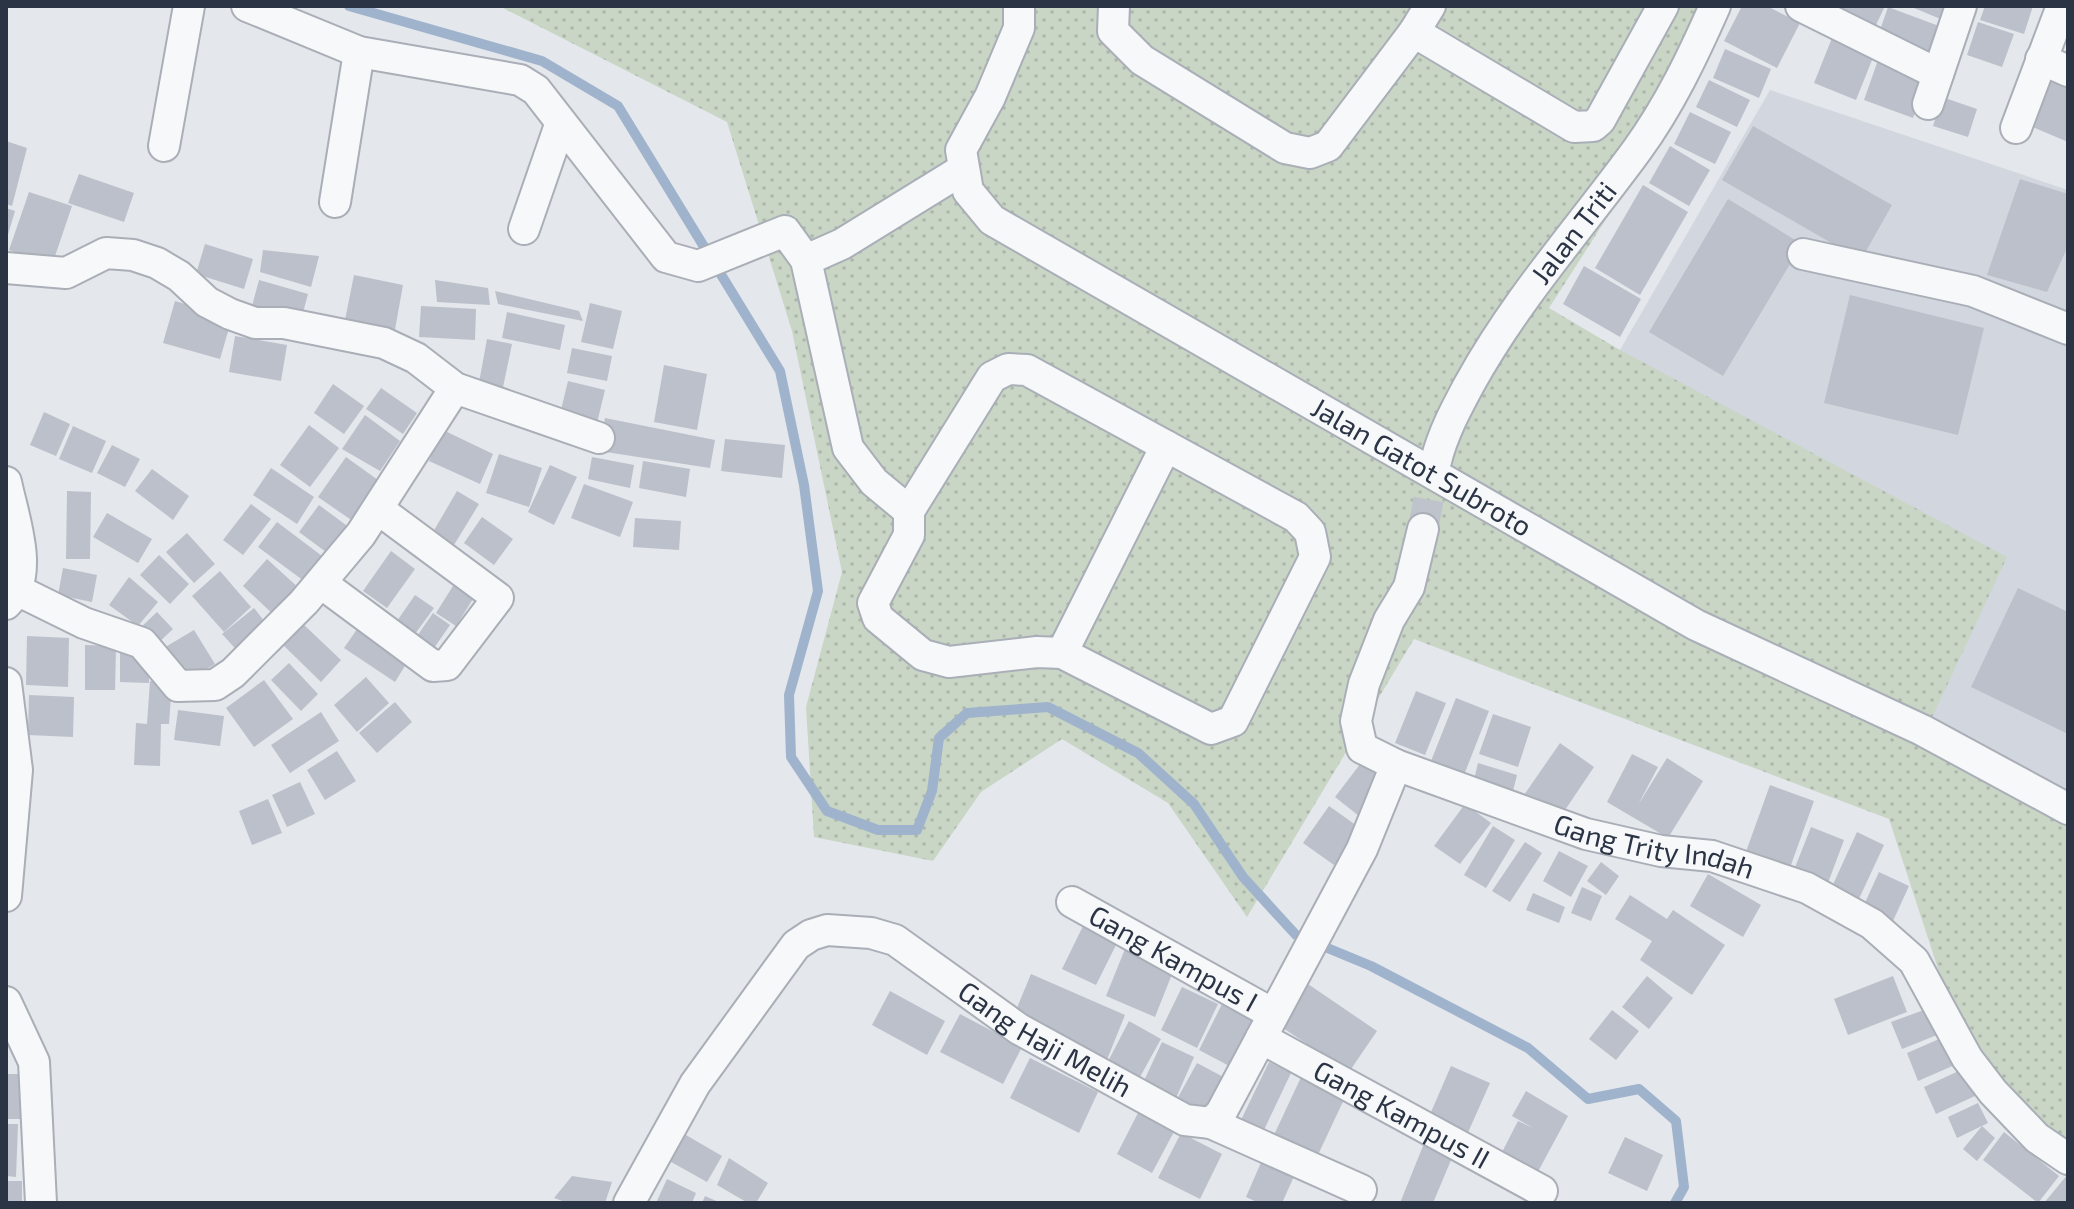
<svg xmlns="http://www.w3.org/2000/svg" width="2074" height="1209" font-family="'Exo 2',sans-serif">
<defs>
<pattern id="grass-dots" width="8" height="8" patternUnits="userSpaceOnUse" patternTransform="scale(2)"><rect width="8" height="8" fill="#c9d6c5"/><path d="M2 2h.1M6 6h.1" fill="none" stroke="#adb8ab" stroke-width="1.8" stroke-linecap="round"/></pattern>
</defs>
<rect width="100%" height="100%" fill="#e4e7ec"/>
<path fill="#d2d6de" d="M1770,90L2068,190V803L1929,724L1620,350Z"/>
<path fill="url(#grass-dots)" d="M499,6H1725L1696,79L1549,308L1620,350L2007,557L1929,724L2068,803V1161L1960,1036L1889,819L1414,639L1247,917L1168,803L1062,739L981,792L933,861L814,837L806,707L842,572L792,331L727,122Z"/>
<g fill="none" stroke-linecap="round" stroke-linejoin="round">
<path stroke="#9fb4cc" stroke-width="10" d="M349,6L542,61L618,106L780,371L804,485L818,591L789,695L791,757L827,811L878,830H917L932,791L939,738L967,713L1048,707L1138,753L1194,804L1243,877L1296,935L1371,966L1528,1048L1588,1099L1639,1089L1676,1121L1684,1187L1675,1203"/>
</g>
<path fill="#bbc0ca" d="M1742,6H1767L1800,23L1777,68L1724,41Z
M1837,6H1885L1876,25Z
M1909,6H1955L1948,22Z
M1985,6H2033L2024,34L1980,20Z
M1888,7L1939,26L1927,55L1878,36Z
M1978,22L2014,34L2002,67L1967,55Z
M1832,38L1874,55L1856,100L1814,83Z
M1725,49L1771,69L1759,98L1713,78Z
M1878,60L1927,78L1913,118L1864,100Z
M2050,79L2068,87V142L2030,126Z
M1709,80L1750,100L1737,127L1696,107Z
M1942,97L1977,109L1968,137L1933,126Z
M1690,112L1731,132L1715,164L1674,144Z
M1753,126L1892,205L1861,260L1722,180Z
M6,141L27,148L12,206L6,204Z
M1670,146L1710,170L1689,206L1649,183Z
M79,174L134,193L124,222L68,203Z
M2020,179L2068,194V246L2047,292L1987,275Z
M1643,185L1688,212L1640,295L1595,268Z
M29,192L72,206L52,265L9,250Z
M1728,199L1802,244L1723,376L1649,332Z
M6,208L15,211L7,238H6Z
M205,244L253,259L244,289L196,274Z
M263,250L319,256L311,287L260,272Z
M1584,266L1641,299L1620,337L1563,304Z
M354,275L403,285L394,335L344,325Z
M259,280L308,294L301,320L252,306Z
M435,280L488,288L490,305L437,302Z
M495,291L579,311L583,321L498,304Z
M1850,295L1984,328L1958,435L1824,403Z
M175,301L232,318L220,359L163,343Z
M590,303L622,311L613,349L581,342Z
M421,306L476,309L475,340L419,337Z
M507,312L565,325L560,350L502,338Z
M235,336L287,345L281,381L229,372Z
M487,339L512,344L502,392L478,388Z
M572,348L612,356L607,381L567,373Z
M664,365L707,374L697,430L654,422Z
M568,381L605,390L596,427L559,418Z
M333,384L364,406L344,434L314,413Z
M381,388L417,413L403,434L366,409Z
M44,412L70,424L56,456L30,445Z
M365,415L400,441L380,471L342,449Z
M605,418L715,440L710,468L599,451Z
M309,425L339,448L310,487L280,465Z
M73,426L106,441L92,473L59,459Z
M443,430L493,454L480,484L429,461Z
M725,439L785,445L782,478L721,471Z
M112,445L140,459L125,487L97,473Z
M499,454L542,468L529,507L486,493Z
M346,457L378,480L357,524L318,497Z
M592,457L634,465L630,488L588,479Z
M643,461L690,469L686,497L639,488Z
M550,465L577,477L554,525L528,512Z
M271,468L314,497L297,524L253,495Z
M152,469L189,496L173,520L135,491Z
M584,484L633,502L620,537L571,518Z
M67,491L91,492L90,559H66Z
M457,491L479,504L454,545L433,532Z
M251,504L271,519L243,555L223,540Z
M319,505L354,531L334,558L299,532Z
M107,513L152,539L138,563L93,537Z
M482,517L513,539L494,565L464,543Z
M635,518L681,521L679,550L633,547Z
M277,522L326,559L308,584L258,547Z
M187,533L215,564L194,583L166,552Z
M391,551L415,569L387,608L363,591Z
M159,555L189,584L170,604L140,575Z
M267,559L301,590L276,617L243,586Z
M63,568L97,575L92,602L58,595Z
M220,571L251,607L224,632L192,596Z
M129,577L158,602L138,626L109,605Z
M458,578L478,591L456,626L436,613Z
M2018,588L2068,612V734L1971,687Z
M415,595L434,608L415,634L397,621Z
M254,608L272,631L242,656L222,634Z
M157,612L173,629L155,646L139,629Z
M433,613L450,625L432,651L415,639Z
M362,622L411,656L395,682L344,648Z
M302,623L341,660L321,682L282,644Z
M194,630L215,664L182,684L162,649Z
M27,636L69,638L68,687L26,685Z
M85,645L116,646L115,690H85Z
M120,650L149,651V683L120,682Z
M289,663L318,694L301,711L271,680Z
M366,677L389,703L357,732L334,705Z
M264,680L293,719L254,747L226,708Z
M150,681L172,682L169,724H161L160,766L134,765L136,723L147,724Z
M1416,691L1446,703L1425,755L1395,743Z
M29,695L74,697L73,737L28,735Z
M1456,698L1489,711L1464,775L1431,761Z
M395,702L412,722L377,753L359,733Z
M178,710L224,716L220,746L174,740Z
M321,712L339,741L290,773L271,745Z
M1493,714L1531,727L1518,767L1479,754Z
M1560,743L1594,767L1559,819L1524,795Z
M337,751L356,781L325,800L307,770Z
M1632,754L1658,767L1638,805L1667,758L1703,781L1668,838L1607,802Z
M1361,763L1385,781L1359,816L1335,797Z
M1478,763L1517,775L1512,795L1473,784Z
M300,782L315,814L287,827L272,795Z
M1770,785L1814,801L1787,876L1743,860Z
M268,799L282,833L252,845L239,811Z
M1465,804L1491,823L1460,864L1434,846Z
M1329,806L1360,828L1334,865L1303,843Z
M1493,826L1515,840L1486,888L1464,875Z
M1811,827L1844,840L1828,883L1794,870Z
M1857,832L1884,845L1857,903L1830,891Z
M1525,842L1542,853L1510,902L1492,891Z
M1559,851L1588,866L1571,897L1543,881Z
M1601,862L1619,876L1606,895L1587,881Z
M1879,872L1909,886L1893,921L1863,907Z
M1708,874L1761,905L1743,937L1690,906Z
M1582,887L1602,896L1591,921L1571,913Z
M1533,893L1565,907L1559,923L1526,910Z
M1630,895L1667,919L1673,910L1725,945L1692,995L1640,960L1652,941L1615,919Z
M1083,926L1117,943L1096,985L1062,969Z
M1125,949L1174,969L1155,1017L1106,996Z
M1031,974L1125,1015L1106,1062L1011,1022Z
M1647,976L1673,998L1649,1029L1622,1007Z
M1893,976L1907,1012L1848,1035L1834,999Z
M1308,984L1377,1031L1349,1072L1280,1026Z
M1182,987L1218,1004L1197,1048L1161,1030Z
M890,991L945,1021L927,1055L872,1025Z
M1224,1000L1261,1019L1235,1069L1199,1050Z
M1932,1007L1942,1033L1902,1049L1891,1022Z
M1612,1010L1639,1031L1616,1060L1589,1039Z
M960,1014L1022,1047L1003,1084L940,1052Z
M1129,1021L1161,1039L1135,1086L1104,1069Z
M1946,1036L1957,1064L1918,1081L1907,1053Z
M1162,1042L1194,1057L1176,1098L1143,1083Z
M1030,1058L1098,1092L1079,1133L1010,1098Z
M1269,1062L1291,1073L1264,1130L1241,1120Z
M1197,1063L1231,1081L1210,1120L1176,1101Z
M1451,1066L1490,1083L1466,1137L1428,1119Z
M1963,1069L1975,1096L1936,1114L1924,1087Z
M1303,1073L1347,1093L1317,1157L1273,1137Z
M6,1074H27L26,1119H6Z
M1526,1091L1568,1116L1534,1179L1498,1160L1518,1121L1533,1128L1512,1116Z
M1978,1103L1988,1123L1957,1138L1948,1117Z
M1141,1107L1177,1126L1152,1173L1117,1154Z
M6,1124H18L16,1177L6,1176Z
M1982,1126L1995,1138L1977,1161L1963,1149Z
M679,1131L722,1156L707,1182L664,1158Z
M2004,1132L2059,1176L2038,1203L1983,1160Z
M1181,1133L1222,1154L1200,1199L1158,1178Z
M1625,1137L1663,1155L1647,1191L1608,1173Z
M1425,1141L1454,1153L1433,1203H1400Z
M729,1158L768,1183L756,1203H748L717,1185Z
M1263,1158L1296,1172L1282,1203H1259L1246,1197Z
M2068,1174V1203H2044Z
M572,1176L612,1182L605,1203H568L554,1198Z
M667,1179L696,1193L692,1203H656Z
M6,1181H22V1203H6Z
M705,1196L721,1203H702Z"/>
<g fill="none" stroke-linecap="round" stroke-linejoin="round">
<path stroke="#bfc3cb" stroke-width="30" stroke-dasharray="30 15" stroke-linecap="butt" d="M1423,529L1436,461"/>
<g stroke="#a9aeb7" stroke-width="34">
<g id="minor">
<path d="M247,6L359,52L520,80L536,90L666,257L698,266L785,231L806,260L848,448L874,482L909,511V535L873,603L878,618L923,655L949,662L1037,652L1062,653L1211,729L1233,721L1315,557L1310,532L1296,517L1027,370L1008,369L992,377L909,511"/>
<path id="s1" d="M1019,6V28L990,97L961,150L968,191L992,220L1696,625L1922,730L2068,809"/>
<path d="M1114,6L1113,31L1142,60L1285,148L1310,153L1328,146L1414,32L1430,6"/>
<path d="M1801,6L1938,74"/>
<path d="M1414,32L1574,127L1593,126L1600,120L1663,6"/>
<path d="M2041,59L2068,71"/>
<path d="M1928,104L1961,6"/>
<path d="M2016,128L2062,6"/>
<path d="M164,146L189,6"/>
<path d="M335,202L359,52"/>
<path d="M524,229L560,125"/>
<path d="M1803,254L1973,291L2068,329"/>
<path d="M806,260L842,244L962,170"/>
<path d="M6,268L66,273L106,253L133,255L157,263L179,276L207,302L230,314L255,323H284L384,343L416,358L455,388L599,438"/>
<path id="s2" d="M1436,461C1443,433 1456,409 1470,383C1517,298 1580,228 1637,150C1669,106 1693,56 1715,6"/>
<path d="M6,482C13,517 36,576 6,604"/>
<path id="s3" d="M1423,529L1409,587L1389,620L1364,684L1356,721L1362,748L1396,765L1586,834L1661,851L1712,856L1807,888L1872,924L1914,961L1967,1058L1993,1092L2037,1138L2068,1159"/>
<path d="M321,583L433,666L447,665L498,598L378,509"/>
<path d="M17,590L84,623L142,643L178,686L215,685L233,673L304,602L361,534L455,388"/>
<path d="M1062,653L1166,446"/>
<path d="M6,683L17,770L6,896"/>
<path id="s4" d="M1072,902L1273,1014"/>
<path d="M6,1002L34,1062L41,1203"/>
<path id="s5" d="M1261,1038L1542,1191"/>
<path d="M1211,1123L1361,1190"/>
<path id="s6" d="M629,1203L695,1084L796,945L811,935L827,930L871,933L895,940L1019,1029L1185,1120L1211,1123L1221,1113L1362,849L1396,765"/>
</g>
</g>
<use href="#minor" stroke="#f7f8fa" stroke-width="30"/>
</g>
<g text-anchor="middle" stroke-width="8" stroke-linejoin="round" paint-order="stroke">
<g font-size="28" fill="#2b3445" stroke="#f4f6f9">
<text dy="10" stroke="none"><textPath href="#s2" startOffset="268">Jalan Triti</textPath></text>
<text dy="10" stroke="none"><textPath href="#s1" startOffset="732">Jalan Gatot Subroto</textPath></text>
<text dy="10" stroke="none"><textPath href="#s3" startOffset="542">Gang Trity Indah</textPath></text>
<text dy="10" stroke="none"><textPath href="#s4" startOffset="116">Gang Kampus I</textPath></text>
<text dy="10" stroke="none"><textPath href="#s6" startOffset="592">Gang Haji Melih</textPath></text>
<text dy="10" stroke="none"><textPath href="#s5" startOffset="160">Gang Kampus II</textPath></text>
</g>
</g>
<rect width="2074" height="1209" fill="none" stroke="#2b3445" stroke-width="16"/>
</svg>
